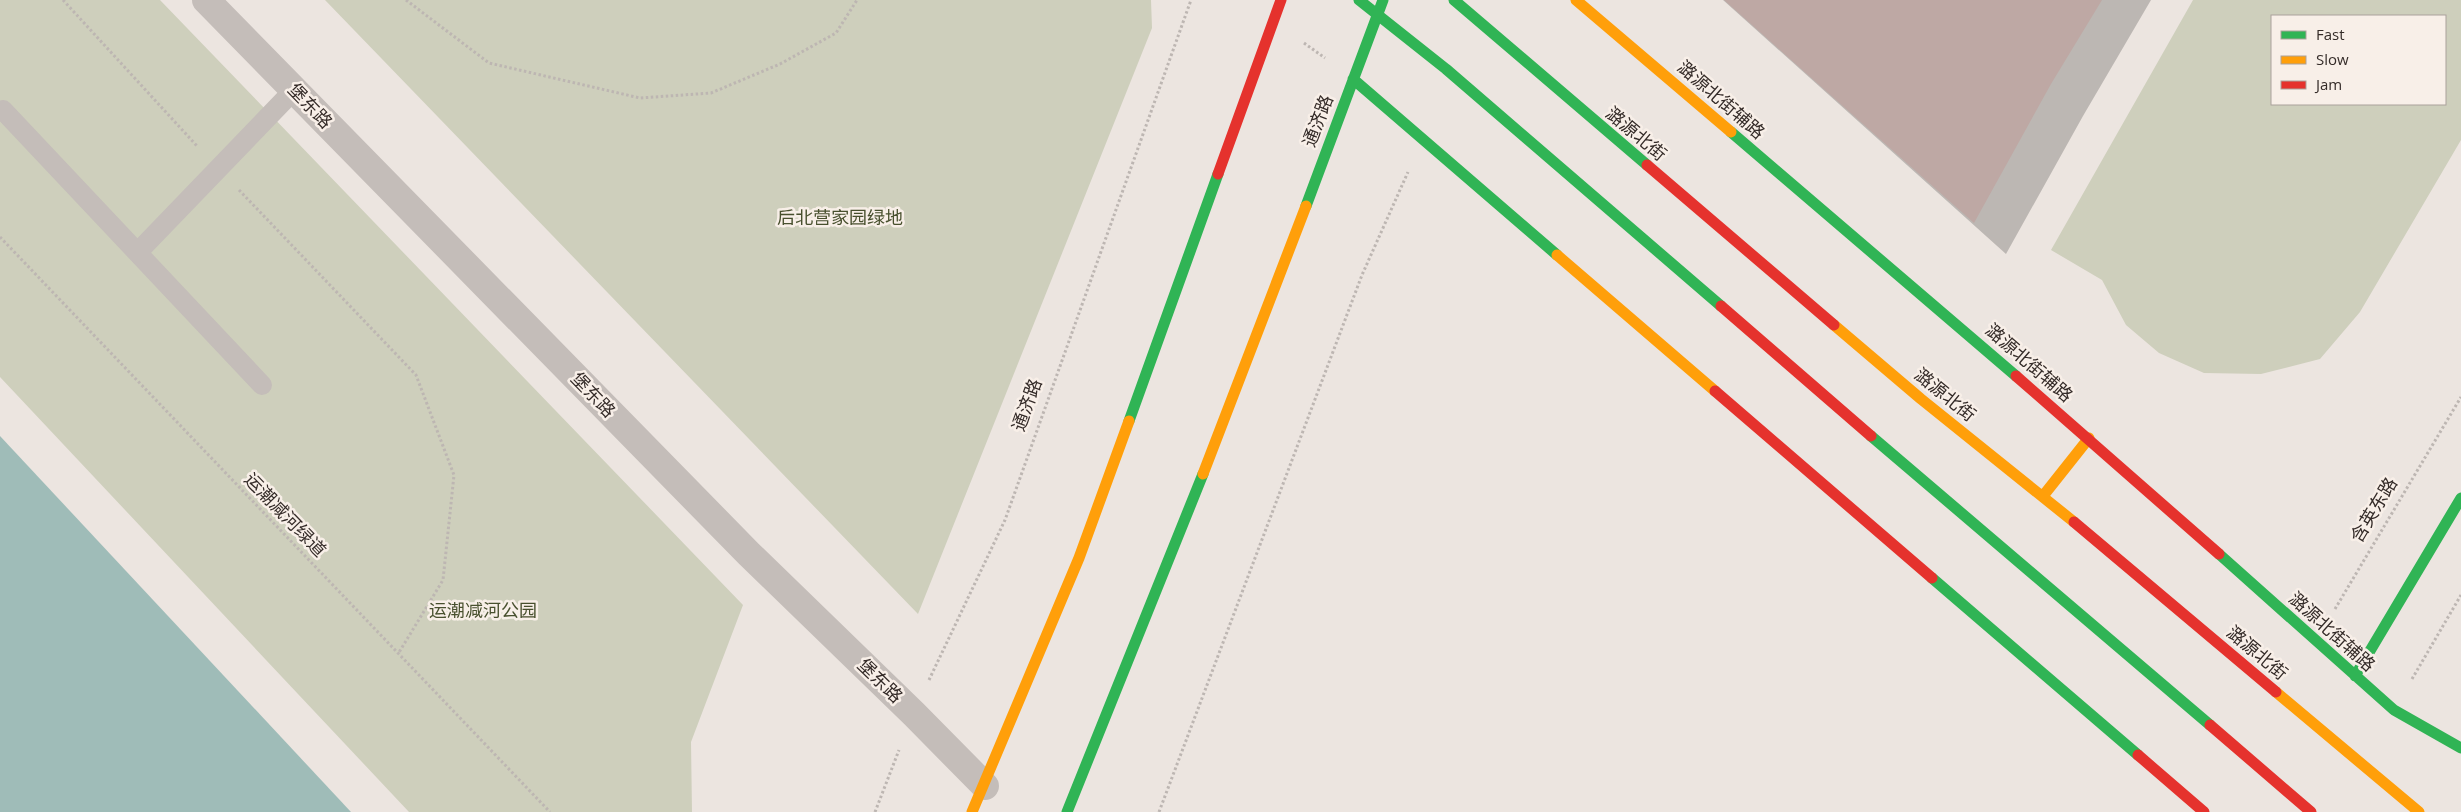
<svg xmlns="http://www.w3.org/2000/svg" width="2461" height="812" font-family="'Open Sans','Noto Sans SC',sans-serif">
<rect width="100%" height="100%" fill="#ece5e0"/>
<path fill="#cecfbc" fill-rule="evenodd" d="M0,0H160L743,605L691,742L692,812H409L0,377Z
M325,0H1151L1152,28L918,614Z
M2193,0H2461V140L2360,312L2320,359L2261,374L2204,373L2159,353L2126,325L2102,280L2051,250ZM2272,16H2445V104H2272Z"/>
<path fill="#9fbcb8" d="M0,436L351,812H0Z"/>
<path fill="#0003" d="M1723,0H2151L2083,116L2006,254Z"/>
<path fill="#bea8a4" d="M1724,0H2102L2051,84L1974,223Z"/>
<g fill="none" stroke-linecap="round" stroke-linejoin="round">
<path stroke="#bdb6b2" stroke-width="3" stroke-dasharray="2.5 2.5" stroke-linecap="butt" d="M63,0L197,146
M406,0L489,63L640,98L711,93L780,64L836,33L857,0
M1304,43L1325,58
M239,190L416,375L454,475L443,580L398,654
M0,237L550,812
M2335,609L2461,397
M2412,679L2461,595
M929,680L1005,520L1191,0
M875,812L899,750
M1159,812L1362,275L1408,172"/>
<path stroke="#c4bdb9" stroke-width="20" d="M3,110L262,385
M138,252L294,90"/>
<path stroke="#c4bdb9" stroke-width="28" d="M206,0L749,554L914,714L985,786"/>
<path stroke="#30b455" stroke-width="11" d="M1359,0L1446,69L1721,306
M1454,0L1647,165
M1353,79L1557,255
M1731,132L2016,376
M1306,206L1383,0
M1129,421L1218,174
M1871,436L2210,725
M2219,554L2394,710L2461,748
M1932,578L2138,755
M2355,676L2461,498
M1067,812L1203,474"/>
<path stroke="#ff9f0a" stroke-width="11" d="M1576,0L1731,132
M1557,255L1715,391
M1834,325L1921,399L2074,522
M1203,474L1306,206
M2043,496L2089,438
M2276,692L2419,812
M972,812L1079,558L1129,421"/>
<path stroke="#e5322d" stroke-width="11" d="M1647,165L1834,325
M1218,174L1281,0
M1721,306L1871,436
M2016,376L2219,554
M1715,391L1932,578
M2074,522L2276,692
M2210,725L2311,812
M2138,755L2204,812"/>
</g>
<g text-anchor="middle" stroke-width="5" stroke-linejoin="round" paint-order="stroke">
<g font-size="18" fill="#342b28" stroke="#f8efe8">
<text transform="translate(1721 100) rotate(41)" y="6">潞源北街辅路</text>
<text transform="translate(310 106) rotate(46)" y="6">堡东路</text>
<text transform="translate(1318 121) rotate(-69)" y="6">通济路</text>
<text transform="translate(1636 134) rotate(40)" y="6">潞源北街</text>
<text transform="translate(2029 363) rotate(41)" y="6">潞源北街辅路</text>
<text transform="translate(593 395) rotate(46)" y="6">堡东路</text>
<text transform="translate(1945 395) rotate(39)" y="6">潞源北街</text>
<text transform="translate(1027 405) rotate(-70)" y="6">通济路</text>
<text transform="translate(2374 510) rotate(-59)" y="6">含英东路</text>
<text transform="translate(285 515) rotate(46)" y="6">运潮减河绿道</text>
<text transform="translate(2332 632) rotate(42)" y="6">潞源北街辅路</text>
<text transform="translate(2257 653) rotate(40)" y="6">潞源北街</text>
<text transform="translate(880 681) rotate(44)" y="6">堡东路</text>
</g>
<g font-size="18" fill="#48502e" stroke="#f8efe8">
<text x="840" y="224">后北营家园绿地</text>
<text x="483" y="617">运潮减河公园</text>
</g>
</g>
<rect x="2271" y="15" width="175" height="90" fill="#f8efe8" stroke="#aaa19b"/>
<rect x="2281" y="31" width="25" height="8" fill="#30b455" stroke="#aaa19b"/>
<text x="2316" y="40" font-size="15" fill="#342b28">Fast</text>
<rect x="2281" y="56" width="25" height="8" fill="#ff9f0a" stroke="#aaa19b"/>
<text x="2316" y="65" font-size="15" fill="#342b28">Slow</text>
<rect x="2281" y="81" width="25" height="8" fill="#e5322d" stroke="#aaa19b"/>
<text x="2316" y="90" font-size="15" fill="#342b28">Jam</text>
</svg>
